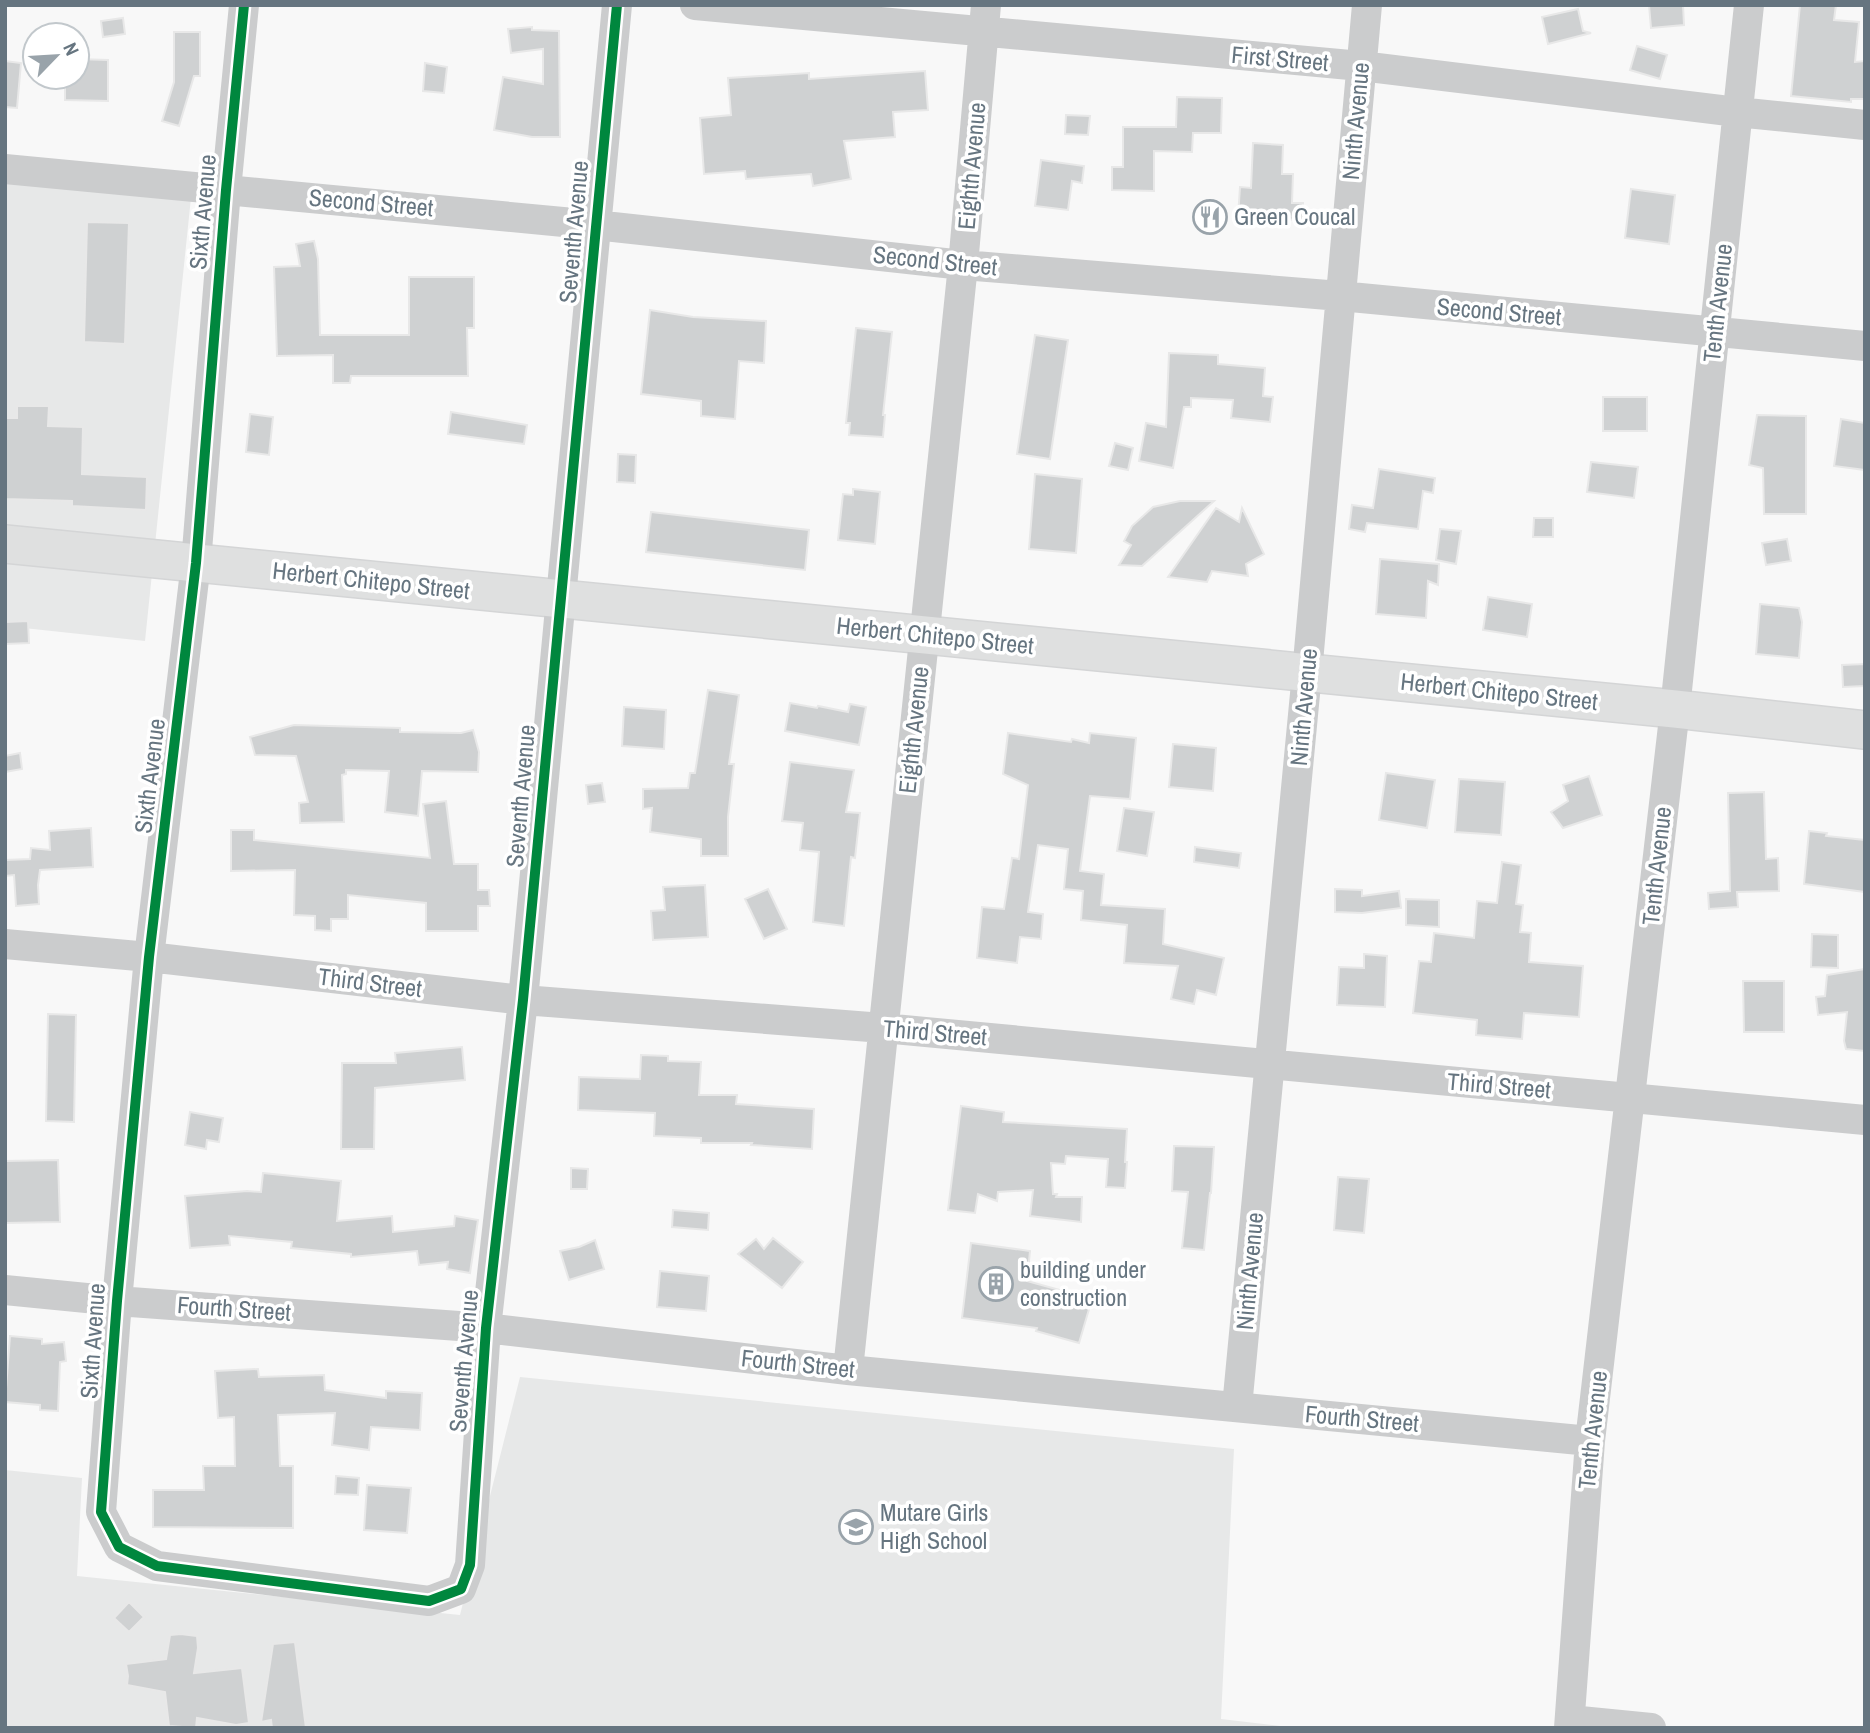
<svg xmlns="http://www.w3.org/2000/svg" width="1870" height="1733" font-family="'Archivo Narrow',sans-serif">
<rect width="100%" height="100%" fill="#f8f8f8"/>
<path fill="#e7e8e8" d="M5,171L192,188L145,641L5,626Z
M520,1377L1234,1449L1221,1719L1298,1728H5V1470L82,1478L77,1576L460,1615Z"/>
<path fill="#cfd1d2" stroke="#e8e8e8" stroke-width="2" d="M1649,5H1683L1684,25L1651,28Z
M1800,5H1836L1834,20L1859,22L1855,62L1865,61V99H1851V102L1791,96Z
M1578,9L1583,31L1591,33L1548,44L1542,17Z
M123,18L125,34L103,37L101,21Z
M532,27V30L559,31L560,137H532L494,130L503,77L543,84V49L511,53L508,29Z
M174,32H200V76H194L179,126L162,121L174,82Z
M1637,46L1667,55L1660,79L1630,70Z
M77,59L108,60V101L65,100V77H77Z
M5,61L21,63L17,108L5,107Z
M425,63L447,67L444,93L423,91Z
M925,71L928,110L893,112L895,137L844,141L851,179L813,186L811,174L746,179L745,171L704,174L700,118L731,115L728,78L809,73V79Z
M1177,97L1222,98L1221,133H1193L1192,152L1154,151V191L1112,190V167H1123V127H1176Z
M1066,115L1090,116L1088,135L1065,134Z
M1253,143L1283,145L1282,174H1293L1292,203H1303L1302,220L1238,217L1240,187L1251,188Z
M1041,160L1084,166L1082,183L1072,181L1068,210L1035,206Z
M1631,189L1675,195L1669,244L1625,238Z
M87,222L129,223L125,344L84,342Z
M314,241L318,259L320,335H409V277H474V328H467L468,376H351L350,383H333V355L277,356L274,267L300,266L296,244Z
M650,310L693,317L766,321L764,363L739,361L735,419L701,416V401L641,394Z
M856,328L892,332L883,415H885L883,437L849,435L850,423H846Z
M1035,335L1068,340L1050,459L1017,454Z
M1169,353L1218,355V364L1265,368L1263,396L1273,397L1270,422L1231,418L1233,400L1191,398V407H1184L1173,468L1139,461L1146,423L1166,427Z
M1603,397H1647V431H1603Z
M17,406H49L48,426L83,427L82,474L147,477L146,510L72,506V501L5,499V418H17Z
M451,412L527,425L524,444L448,434Z
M250,414L273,417L269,455L246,452Z
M1757,415L1806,416V514H1764L1763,468L1749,465Z
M1841,419L1865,423V470L1834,466Z
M1115,443L1133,448L1128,470L1109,466Z
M618,454L636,455L635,483L617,482Z
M1591,462L1638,467L1634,498L1587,492Z
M1379,469L1435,478L1433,493L1423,491L1418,529L1367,523L1365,532L1349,529L1352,505L1373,508Z
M1035,474L1082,479L1076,553L1029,549Z
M853,489L880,492L875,544L838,540L843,494L853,495Z
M1180,501H1214L1142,566L1119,565L1131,545L1124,541L1132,526L1153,507Z
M1216,508L1239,522L1242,508L1264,554L1246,564L1248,576L1212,571L1207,582L1168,577Z
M651,512L809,530L805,570L646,552Z
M1534,518H1553V537H1533Z
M1440,529L1461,531L1456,564L1436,560Z
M1787,539L1791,561L1766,565L1762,543Z
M1380,559L1439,564L1438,585L1428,581L1426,618L1376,614Z
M1488,597L1532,604L1527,637L1483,630Z
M1760,604L1799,608L1802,622L1799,658L1756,654Z
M28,621L29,643L6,644L5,622Z
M1865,664V686L1843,687L1842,665Z
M708,690L739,695L729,764H734L728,817V856H701V839L650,832L652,808L643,809V789L688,788L690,773H695Z
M790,703L817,708L818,706L848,712L850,704L866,707L859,745L785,731Z
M624,707L666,710L664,749L622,746Z
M294,725L400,728V732L461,733L473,730L479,752L478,772L422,771L418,816L385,812L389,771L346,770V774L342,775L344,822L300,823L299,803L308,802L296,756L255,755L250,737Z
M1008,733L1071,742L1072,739L1089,743L1090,733L1136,738L1130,799L1090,796L1080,871L1104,874L1101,905L1165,909L1163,944L1224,958L1216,995L1197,990L1194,1004L1171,999L1178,966L1124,963L1127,925L1081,920L1083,891L1064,889L1068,849L1038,845L1028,912L1043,914L1041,939L1020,937L1017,963L977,958L982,907L1004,909L1012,858L1019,859L1028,785L1003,774Z
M1173,744L1216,748L1213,791L1169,787Z
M20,753L22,769L5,772V756Z
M790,762L854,770L846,812L860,813L855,858L851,857L844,926L813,922L819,852L800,850L803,823L782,821Z
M1386,773L1435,780L1427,828L1379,820Z
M1589,776L1602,815L1563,828L1551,812L1568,801L1563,785Z
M1459,779L1505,782L1501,835L1455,832Z
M602,783L605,802L588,804L586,785Z
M1764,792L1766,859L1778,858L1779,891L1737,892L1738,907L1709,909L1708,893L1730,891L1728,793Z
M446,801L454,864H478V890H489L490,906H478V931H426V903L348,895V919H331V931L315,930V916L294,915L295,870L231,871V830H254V840L430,858L423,804Z
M1124,808L1154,812L1147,856L1117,851Z
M91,828L93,867L40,870L38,885L39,904L16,906L14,875L5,876V860L30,859L31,848L50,850L49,831Z
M1809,831L1827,833L1826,836L1865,840V892L1804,884Z
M1195,847L1241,853L1239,868L1194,862Z
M1502,862L1521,865L1516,904L1523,905L1520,932L1531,933L1529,962L1583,966L1579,1017L1524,1013L1522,1039L1476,1035L1477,1020L1413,1013L1419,961L1431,962L1434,933L1474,938L1477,901L1497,903Z
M705,885L708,937L653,940L651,911L665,910L663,887Z
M768,889L787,929L764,939L745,899Z
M1335,889L1362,890V896L1399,891L1401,908L1362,913L1335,912Z
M1406,899L1439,900V927L1406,925Z
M1812,934L1838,935V968L1811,967Z
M1364,954L1387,956L1385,1007L1337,1005L1339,967L1364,968Z
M1865,969V1051L1846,1049L1844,1041L1847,1012L1818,1015L1816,997L1825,996L1827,975Z
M1743,981H1784V1032H1744Z
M48,1014L76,1015L74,1122L46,1121Z
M462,1047L465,1080L375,1088L374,1149H341L342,1063H396L395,1053Z
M641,1055L668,1056V1061L701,1062L699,1095H737L736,1104L814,1109L812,1149L751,1145L752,1143H701V1138L654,1136L655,1113L578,1110L579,1077L640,1079Z
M961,1106L1004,1112L1003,1122L1127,1129L1125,1162H1127L1125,1188L1106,1187L1108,1159L1066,1156L1065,1164L1051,1163L1053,1194H1057L1056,1197H1082L1081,1222L1030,1216L1033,1190L998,1192L997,1201L978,1194L975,1213L948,1210Z
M190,1112L223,1118L219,1142L207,1140L206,1149L185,1145Z
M1174,1146L1214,1147L1211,1193H1210L1204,1250L1182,1248L1188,1192L1172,1191Z
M58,1160L60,1222L5,1223V1161Z
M571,1168L588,1169L587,1189H571Z
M263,1173L341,1181L337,1221L392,1216L393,1232L454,1226L455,1216L478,1220L470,1273L447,1269L448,1262L419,1265L417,1251L351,1257V1254L291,1248L292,1242L229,1236L230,1245L190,1248L185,1196L247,1191L261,1192Z
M1338,1177L1369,1179L1364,1233L1334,1230Z
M673,1210L709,1213L708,1230L672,1227Z
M773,1238L803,1262L782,1288L738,1254L756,1239L764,1249Z
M595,1240L604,1269L569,1280L560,1251L579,1247Z
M971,1243L1030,1251L1027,1281L1092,1299L1079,1343L1036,1331L1037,1328L962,1318Z
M660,1271L709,1276L706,1311L657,1307Z
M10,1336L42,1339V1344L64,1342L66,1361L60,1362L58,1411L40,1410V1405L5,1402Z
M258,1369L259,1377L324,1375L325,1390L386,1398V1391L422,1393L420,1430L371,1427L369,1450L332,1445L335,1413L278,1415L280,1466H293V1528L153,1527V1490H204L203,1466H235L234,1417L218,1418L215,1371Z
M336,1476L359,1478L358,1495L335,1494Z
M367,1485L411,1488L407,1533L364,1530Z
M129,1602L144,1617L129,1632L114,1618Z
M181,1634L197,1636L198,1648L194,1673L242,1668L249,1723L236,1725L197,1718L196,1728L169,1726L165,1692L127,1685L128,1676L126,1664L166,1659L170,1635Z
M295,1642L306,1728H272L271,1720L261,1722L273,1644Z"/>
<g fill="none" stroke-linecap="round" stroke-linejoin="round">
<g stroke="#d4d5d6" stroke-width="40">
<path id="major" d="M5,544L1675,709L1865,730"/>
</g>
<path stroke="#cbcccd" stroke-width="30" d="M244,5L226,190L196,563L149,957L117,1301L101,1512L119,1547L157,1566L429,1601L461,1589L470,1565L486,1328L523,1000L617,5
M695,5L1361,66L1737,112L1865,125
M5,169L595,225L963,265L1340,296L1865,346
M5,944L149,957L523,1000L883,1028L1865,1120
M5,1290L117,1301L486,1328L848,1370L1590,1441
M848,1370L963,265L986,5
M1237,1407L1307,673L1367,5
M1570,1720L1651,1728
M1569,1728L1590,1441L1675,709L1749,5"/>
<use href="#major" stroke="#dfe0e0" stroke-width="37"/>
<g stroke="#fff" stroke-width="15">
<path id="cycleway" d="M244,5L226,190L196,563L149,957L117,1301L101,1512L119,1547L157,1566L429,1601L461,1589L470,1565L486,1328L523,1000L617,5"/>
</g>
<use href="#cycleway" stroke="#00873e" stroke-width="10"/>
</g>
<defs>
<g id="restaurant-ring" transform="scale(1.75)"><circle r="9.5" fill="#fff" stroke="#99a3aa" stroke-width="1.5"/><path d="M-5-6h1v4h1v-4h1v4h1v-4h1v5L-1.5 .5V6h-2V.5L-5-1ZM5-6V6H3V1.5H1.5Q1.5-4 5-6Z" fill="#99a3aa"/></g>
<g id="building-ring" transform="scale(1.75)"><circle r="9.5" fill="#fff" stroke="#99a3aa" stroke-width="1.5"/><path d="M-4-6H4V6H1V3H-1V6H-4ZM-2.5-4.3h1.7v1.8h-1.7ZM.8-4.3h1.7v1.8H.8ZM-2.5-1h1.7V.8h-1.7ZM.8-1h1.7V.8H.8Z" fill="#99a3aa"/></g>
<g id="school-ring" transform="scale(1.75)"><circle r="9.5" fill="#fff" stroke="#99a3aa" stroke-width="1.5"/><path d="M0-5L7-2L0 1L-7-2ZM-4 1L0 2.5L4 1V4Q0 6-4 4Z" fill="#99a3aa"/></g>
</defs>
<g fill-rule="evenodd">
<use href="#restaurant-ring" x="1210" y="217"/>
<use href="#building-ring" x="996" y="1284"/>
<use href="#school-ring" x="856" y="1527"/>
</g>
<g text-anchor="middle" stroke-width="7" stroke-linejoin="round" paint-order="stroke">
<g font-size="24" fill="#667580" stroke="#fff">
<text transform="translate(1280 59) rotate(5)" y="8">First Street</text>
<text transform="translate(1356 121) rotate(-85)" y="8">Ninth Avenue</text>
<text transform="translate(972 166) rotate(-85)" y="8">Eighth Avenue</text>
<text transform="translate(371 203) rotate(5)" y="8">Second Street</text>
<text transform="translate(203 212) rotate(-85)" y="8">Sixth Avenue</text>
<text transform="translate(574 232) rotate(-85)" y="8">Seventh Avenue</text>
<text transform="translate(935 261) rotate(6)" y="8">Second Street</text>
<text transform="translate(1718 303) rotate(-84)" y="8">Tenth Avenue</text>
<text transform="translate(1499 312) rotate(5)" y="8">Second Street</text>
<text transform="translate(371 581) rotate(6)" y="8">Herbert Chitepo Street</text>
<text transform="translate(935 636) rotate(6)" y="8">Herbert Chitepo Street</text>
<text transform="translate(1499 692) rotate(6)" y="8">Herbert Chitepo Street</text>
<text transform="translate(1304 707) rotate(-85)" y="8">Ninth Avenue</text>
<text transform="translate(914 730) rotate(-84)" y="8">Eighth Avenue</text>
<text transform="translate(150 776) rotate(-83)" y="8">Sixth Avenue</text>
<text transform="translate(521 796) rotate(-85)" y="8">Seventh Avenue</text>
<text transform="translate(1657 866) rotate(-84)" y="8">Tenth Avenue</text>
<text transform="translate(370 983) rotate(7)" y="8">Third Street</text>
<text transform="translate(935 1033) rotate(5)" y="8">Third Street</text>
<text transform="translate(1499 1086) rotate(5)" y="8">Third Street</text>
<text transform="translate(1250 1271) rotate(-85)" y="8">Ninth Avenue</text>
<text transform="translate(234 1309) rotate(4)" y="8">Fourth Street</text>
<text transform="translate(93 1341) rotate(-86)" y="8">Sixth Avenue</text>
<text transform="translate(464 1361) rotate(-85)" y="8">Seventh Avenue</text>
<text transform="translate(798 1364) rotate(6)" y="8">Fourth Street</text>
<text transform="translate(1362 1419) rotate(5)" y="8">Fourth Street</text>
<text transform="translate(1593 1430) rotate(-84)" y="8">Tenth Avenue</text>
</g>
<g font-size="24" fill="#667580" stroke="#fff" text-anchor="start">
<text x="1234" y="225">Green Coucal</text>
<text x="1020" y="1278">building under<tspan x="1020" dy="28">construction</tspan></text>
<text x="880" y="1521">Mutare Girls<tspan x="880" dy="28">High School</tspan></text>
</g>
</g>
<rect width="1870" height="1733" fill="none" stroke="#667580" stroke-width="14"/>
<g transform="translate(56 56) rotate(65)"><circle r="33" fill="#ffffff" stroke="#c2c8cc" stroke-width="2"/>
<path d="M0-5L12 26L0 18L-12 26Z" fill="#99a3aa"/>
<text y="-10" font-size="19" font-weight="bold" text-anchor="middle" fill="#667580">N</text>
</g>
</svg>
